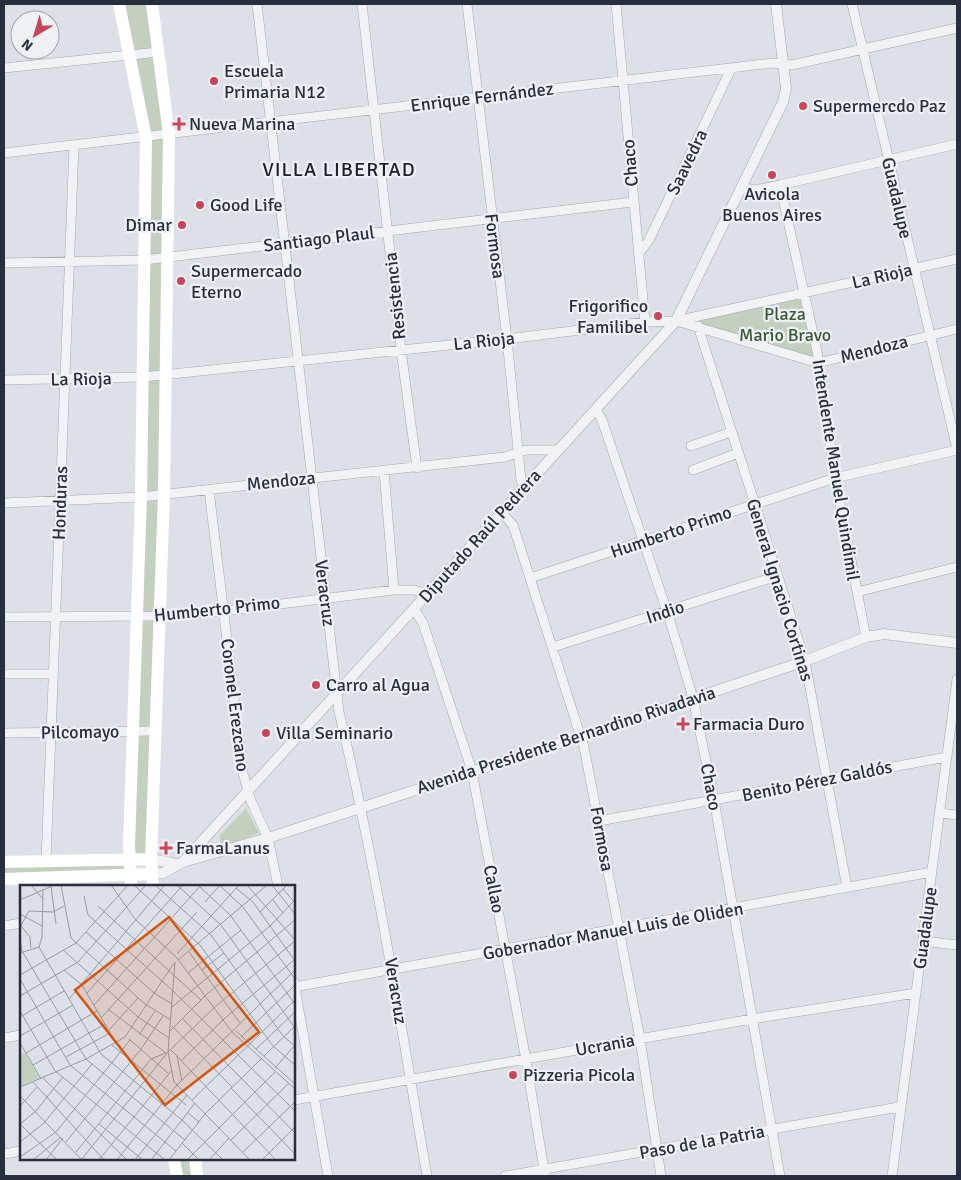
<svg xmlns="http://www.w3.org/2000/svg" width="961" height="1180" font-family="Signika,sans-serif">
<rect width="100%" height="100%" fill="#dde1e7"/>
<path fill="#c3d0bf" d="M119,4H152L169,135L151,859H129L146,138Z
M806,293L818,363L676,321Z
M246,808L259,833L228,845L220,843V835Z
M124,865L125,870L4,875V866Z
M174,1159H195L197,1176H177Z"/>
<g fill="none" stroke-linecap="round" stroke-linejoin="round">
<g stroke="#a3a8b1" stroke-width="10">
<path id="minor" d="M257,4L339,712C376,865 400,1021 427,1176
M362,4L401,350L417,468
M467,4L507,339L521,480L524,488
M616,4L645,322
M852,4L957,449
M4,68L159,52
M4,153L773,63L792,65L957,28
M780,185L817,351L835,478L866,637
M742,187L754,190L780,185L957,144
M639,253L649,240L731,69
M4,263L144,260L633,202
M680,322L818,363L957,329
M698,326L805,661L847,888
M4,380L143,377L507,339L645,322L676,321L957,259
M596,409L602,420L667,611L693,698L714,800L780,1176
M691,446L731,432
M693,470L738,453
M384,471L394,590
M209,490L243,773L251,801L268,838L278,886
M4,503L141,497L505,457L526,450H558
M502,513L513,525L584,747L640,1039L661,1176
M530,578L835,478L957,450
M857,592L957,567
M414,609L423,623L472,771L526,1060L545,1176
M4,617L160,616L223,611L394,590H414L428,594
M553,647L777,576
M4,674H52
M4,733L156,731
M940,813L957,815
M599,821L947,757
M46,861L74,146
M4,926L21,923
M923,941L957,945
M294,982L328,1176
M294,987L932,872
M4,1038L21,1035
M294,1100L752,1019L916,993
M4,1154L21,1151
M505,1176L899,1107
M892,1176L957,679"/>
</g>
<g stroke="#a3a8b1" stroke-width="11">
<path id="tertiary" d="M151,859L177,864
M183,862L676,321L783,102L786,88L776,4
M152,874L163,873L183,862L268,838L582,736L805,661L866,637L884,634L957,643"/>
</g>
<use href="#minor" stroke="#f0f2f5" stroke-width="9"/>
<use href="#tertiary" stroke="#f0f2f5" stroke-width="10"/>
<path stroke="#fff" stroke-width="12" d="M119,4L146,138L141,497L129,845L131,886
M152,4L169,135L164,494L151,859L153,886
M4,862L151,859
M4,879L152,874
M174,1159L177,1176
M195,1159L197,1176"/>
</g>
<g fill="#c84657" stroke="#edf0f4" stroke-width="2">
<circle cx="214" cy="81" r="5"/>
<circle cx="803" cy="106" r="5"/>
<path d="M176.5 116.5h5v5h5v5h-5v5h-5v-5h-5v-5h5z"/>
<circle cx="772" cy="175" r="5"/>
<circle cx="200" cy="205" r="5"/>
<circle cx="182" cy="225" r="5"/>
<circle cx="181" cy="281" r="5"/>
<circle cx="658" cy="316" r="5"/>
<circle cx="316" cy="685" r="5"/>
<path d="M680.5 716.5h5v5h5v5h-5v5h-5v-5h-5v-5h5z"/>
<circle cx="266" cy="733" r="5"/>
<path d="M163.5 840.5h5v5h5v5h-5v5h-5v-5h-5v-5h5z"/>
<circle cx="513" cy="1075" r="5"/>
</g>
<g text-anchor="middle" stroke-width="4.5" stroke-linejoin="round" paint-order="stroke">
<g font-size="18" fill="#272f3d" stroke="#edf0f4" text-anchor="start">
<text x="224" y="77">Escuela<tspan x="224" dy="21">Primaria N12</tspan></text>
<text x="813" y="112">Supermercdo Paz</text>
<text x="189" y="130">Nueva Marina</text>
<text x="772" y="200" text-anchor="middle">Avicola<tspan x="772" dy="21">Buenos Aires</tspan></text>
<text x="210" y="211">Good Life</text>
<text x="172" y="231" text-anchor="end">Dimar</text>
<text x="191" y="277">Supermercado<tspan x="191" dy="21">Eterno</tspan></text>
<text x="648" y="312" text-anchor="end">Frigorifico<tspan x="648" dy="21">Familibel</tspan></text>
<text x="326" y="691">Carro al Agua</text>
<text x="693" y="730">Farmacia Duro</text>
<text x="276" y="739">Villa Seminario</text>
<text x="176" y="854">FarmaLanus</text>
<text x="523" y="1081">Pizzeria Picola</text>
</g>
<g font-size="18" fill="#272f3d" stroke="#edf0f4">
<text transform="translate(482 97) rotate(-7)" y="6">Enrique Fernández</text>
<text transform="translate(687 162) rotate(-64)" y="6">Saavedra</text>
<text transform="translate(630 163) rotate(-95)" y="6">Chaco</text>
<text transform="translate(897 198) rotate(77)" y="6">Guadalupe</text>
<text transform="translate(319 239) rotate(-7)" y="6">Santiago Plaul</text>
<text transform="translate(495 246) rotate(83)" y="6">Formosa</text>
<text transform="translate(882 276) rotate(-13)" y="6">La Rioja</text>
<text transform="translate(395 296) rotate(-96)" y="6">Resistencia</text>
<text transform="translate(484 341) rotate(-6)" y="6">La Rioja</text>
<text transform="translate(874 349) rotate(-14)" y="6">Mendoza</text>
<text transform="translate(81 379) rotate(-1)" y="6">La Rioja</text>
<text transform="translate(836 470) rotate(81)" y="6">Intendente Manuel Quindimil</text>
<text transform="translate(281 481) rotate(-6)" y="6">Mendoza</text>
<text transform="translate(60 503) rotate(-88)" y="6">Honduras</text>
<text transform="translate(671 532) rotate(-19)" y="6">Humberto Primo</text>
<text transform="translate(480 536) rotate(-48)" y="6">Diputado Raúl Pedrera</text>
<text transform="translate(780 590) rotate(73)" y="6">General Ignacio Cortinas</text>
<text transform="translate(325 593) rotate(83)" y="6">Veracruz</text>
<text transform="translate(217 609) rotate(-6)" y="6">Humberto Primo</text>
<text transform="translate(665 612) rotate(-18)" y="6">Indio</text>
<text transform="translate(235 705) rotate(83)" y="6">Coronel Erezcano</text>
<text transform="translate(80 732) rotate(-1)" y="6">Pilcomayo</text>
<text transform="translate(566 740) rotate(-18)" y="6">Avenida Presidente Bernardino Rivadavia</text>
<text transform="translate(817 781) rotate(-11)" y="6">Benito Pérez Galdós</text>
<text transform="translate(711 787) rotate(79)" y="6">Chaco</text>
<text transform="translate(602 839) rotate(80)" y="6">Formosa</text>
<text transform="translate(494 889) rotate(79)" y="6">Callao</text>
<text transform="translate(925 928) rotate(-82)" y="6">Guadalupe</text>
<text transform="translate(613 931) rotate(-10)" y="6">Gobernador Manuel Luis de Oliden</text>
<text transform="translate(396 991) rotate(81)" y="6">Veracruz</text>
<text transform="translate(605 1045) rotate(-10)" y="6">Ucrania</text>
<text transform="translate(702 1142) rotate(-10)" y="6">Paso de la Patria</text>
</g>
<g font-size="18" fill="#3b5835" stroke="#edf0f4">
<text x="785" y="320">Plaza<tspan x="785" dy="21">Mario Bravo</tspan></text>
</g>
<g font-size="20" letter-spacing="1" fill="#1a202d" stroke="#edf0f4">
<text x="339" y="176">VILLA LIBERTAD</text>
</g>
</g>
<g transform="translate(20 885)">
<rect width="275" height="275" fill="#dde1e7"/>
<path d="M5,168L19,193L0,201V169Z" fill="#c3d0bf"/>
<path fill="none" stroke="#949aa3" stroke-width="1" d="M11,0L23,14M41,0L51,53L125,119L151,135M91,0L115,34L157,73L212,147L275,204M114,0L180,60L253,161L275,180M135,0L191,50L263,151L275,161M157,0L201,40L275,143M199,0L223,22L275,94M227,0L275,55M252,0L275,29M31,1L36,39M179,1L210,30L275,119M216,3L233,17L275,76M23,4L22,52L19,62L81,169L162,235L203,275M263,4L275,18M64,11L68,30L151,104L275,226M0,15L32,1M253,15L263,28M185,17L200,0M78,21L181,115M240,27L267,0M0,29L22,41M1,41L10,52L11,63M0,42L9,26L33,27L44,21M66,47L134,108L152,119M0,55L2,66L66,174L165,255M43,65L118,132L149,153M169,67L220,138M0,68L19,62M157,69L219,0M158,75L247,0M155,77L148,167L154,197L230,275M44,85L62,100L96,158M182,85L204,68M168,88L221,45M0,90L56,58L108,0M0,94L50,180L156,266M67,108L163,0M0,111L58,77L126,0M49,114L145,0M74,120L181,0M152,122L250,41L275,15M89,125L146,168M0,126L35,186L145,275M0,132L44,106M81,133L177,27M162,133L275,248M152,141L212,202M89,145L118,113M150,146L187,109L275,35M216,146L275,199M119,150L135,126M0,151L53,120M221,152L275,100M109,154L148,188M0,158L21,194M92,160L166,220M236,164L275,127M151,165L256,275M6,168L77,126M157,171L162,196M244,171L275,141M46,172L90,148M161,176L205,133L274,75M13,180L85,139M255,183L275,160M23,193L107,275M13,197L84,275M0,202L66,174L105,152L154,78M211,203L275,269M0,206L1,212L62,275M172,215L275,115M0,221L17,202M167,227L179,237M79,239L123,275M211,255L269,198M0,257L24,238L72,179M46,257L121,164L143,131M162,258L179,275M56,267L131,174L146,168M223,267L275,217M0,272L36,247L110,155M13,275L41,252M26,275L43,253M37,275L0,239L16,226L43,192M61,275L148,167L196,121L275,56M79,275L152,185M97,275L156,201L275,85M115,275L167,210M131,275L175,218M149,275L185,229L242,173M167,275L255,187M189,275L209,253M242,275L275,242"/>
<path fill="#d55511" fill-opacity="0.15" stroke="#d55511" stroke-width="2.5" d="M149,32L239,147L145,220L55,105Z"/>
<rect width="275" height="275" fill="none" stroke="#272f3d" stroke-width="2.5"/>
</g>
<rect width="961" height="1180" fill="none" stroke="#272f3d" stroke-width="10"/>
<g transform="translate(35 35) rotate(218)"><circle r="24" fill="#edf0f4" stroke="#9ea3ab"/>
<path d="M0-4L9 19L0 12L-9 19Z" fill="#c84657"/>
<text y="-8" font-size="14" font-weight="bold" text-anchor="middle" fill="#272f3d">N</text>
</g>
</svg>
